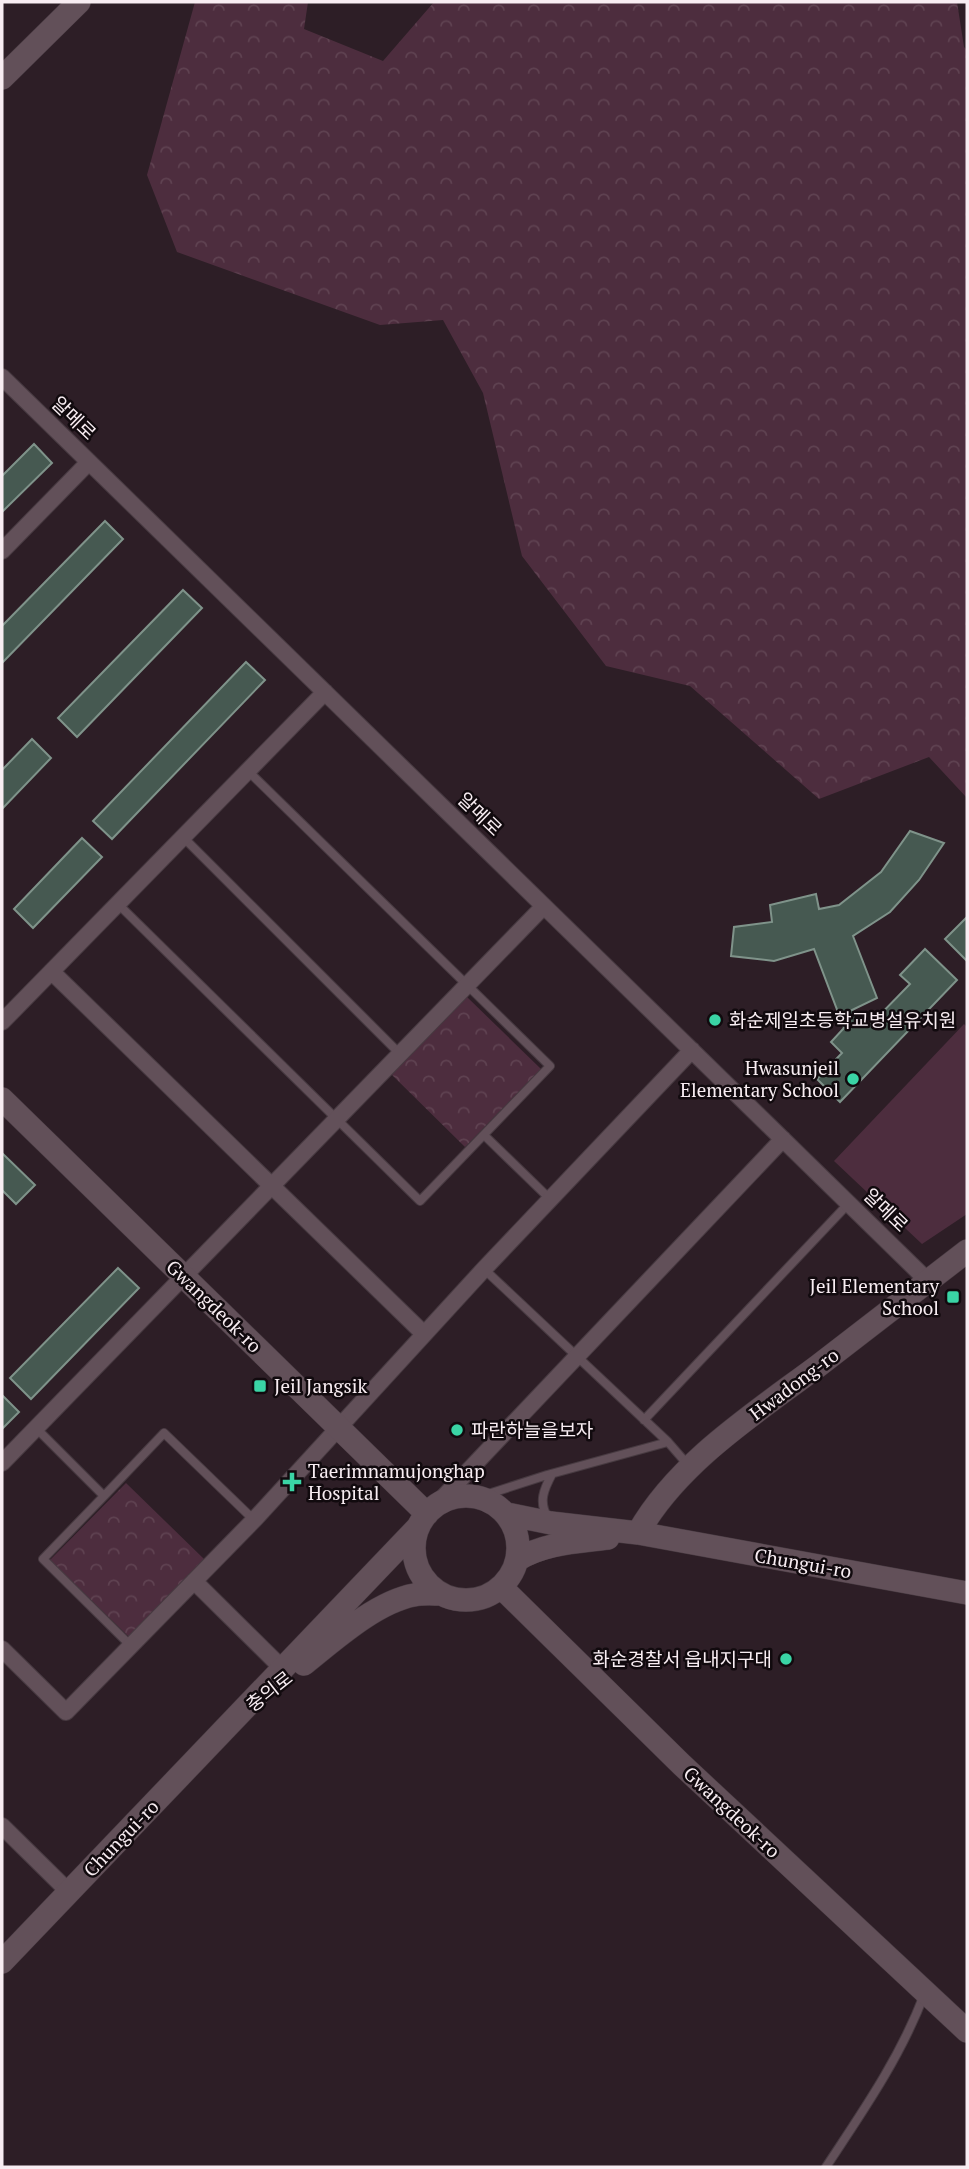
<svg xmlns="http://www.w3.org/2000/svg" width="969" height="2169" font-family="'PT Serif','Noto Sans KR',serif">
<defs>
<pattern id="forest-crowns" width="20" height="18" patternUnits="userSpaceOnUse" patternTransform="scale(1.75)"><rect width="20" height="18" fill="#4d2d3e"/><path d="M2 6a3 3 0 1 1 6 0M12 15a3 3 0 1 1 6 0" fill="none" stroke="#5f4251"/></pattern>
</defs>
<rect width="100%" height="100%" fill="#2d1e26"/>
<path fill="#4d2d3e" d="M964,1024L967,1027V1214L922,1244L834,1161Z"/>
<path fill="url(#forest-crowns)" d="M195,2H308L304,29L383,61L434,2H957L964,47L967,50V798L929,757L819,799L690,686L606,666L522,556L483,393L443,320L380,325L177,252L147,175Z
M467,997L541,1069L465,1147L391,1074Z
M126,1483L204,1559L129,1637L50,1560Z"/>
<path fill="#465951" stroke="#7f938a" stroke-width="2" d="M34,444L52,463L2,512V476Z
M105,521L123,539L2,663V626Z
M183,590L202,608L77,737L58,718Z
M246,662L265,680L112,839L93,821Z
M32,739L51,758L2,809V770Z
M910,831L944,843L919,880L890,912L853,936L877,998L852,1010L869,1026L910,984L900,975L925,949L957,980L840,1102L817,1079L842,1053L831,1042L844,1028L814,949L774,961L731,956L734,927L772,922L770,905L816,894L819,909L839,905L881,872Z
M82,838L102,857L33,928L14,909Z
M967,917V961L945,939Z
M2,1153L35,1185L16,1204L2,1190Z
M118,1268L139,1288L31,1399L10,1378Z
M2,1395L19,1412L2,1429Z"/>
<g fill="none" stroke-linecap="round" stroke-linejoin="round">
<g stroke="#473a41" stroke-width="10">
<path id="lane" d="M183,837L400,1054
M118,904L420,1201L550,1066L248,771
M484,1135L550,1199
M484,1269L668,1442L688,1465
M644,1420L849,1203
M36,1428L104,1496L43,1559L131,1646
M104,1496L164,1433L254,1520
M479,1497L547,1475L668,1442
M548,1518C538,1502 544,1489 552,1474
M826,2167C863,2111 900,2058 924,1995"/>
</g>
<g stroke="#473a41" stroke-width="18">
<path id="street" d="M2,377L928,1281
M2,551L89,462
M52,972L424,1334
M2,1022L325,692
M2,1463L544,906
M435,1506L783,1139
M194,1581L283,1669
M2,1649L66,1712L254,1520L484,1269L692,1050
M2,1826L69,1892"/>
</g>
<g stroke="#473a41" stroke-width="24">
<path id="secondary" d="M2,78L79,2
M2,1099L427,1514
M414 1548a52 52 0 1 1 104 0a52 52 0 1 1-104 0Z
M507,1514L551,1523L638,1533L967,1593
M638,1533C677,1463 755,1413 818,1366C868,1328 917,1289 967,1251
M517,1560C544,1543 577,1542 608,1538
M501,1587L682,1765L967,2031
M304,1664C334,1640 376,1602 414,1595C423,1593 433,1594 441,1594
M2,1962L419,1526"/>
</g>
<use href="#lane" stroke="#625059" stroke-width="8"/>
<use href="#street" stroke="#625059" stroke-width="16"/>
<use href="#secondary" stroke="#625059" stroke-width="23"/>
</g>
<g fill="#3ad4a5" stroke="#110a0e" stroke-width="2.5">
<circle cx="715" cy="1020" r="7"/>
<circle cx="853" cy="1079" r="7"/>
<rect x="946" y="1290" width="14" height="14" rx="3.5"/>
<rect x="253" y="1379" width="14" height="14" rx="3.5"/>
<circle cx="457" cy="1430" r="7"/>
<path d="M288.5 1471.5h7v7h7v7h-7v7h-7v-7h-7v-7h7z"/>
<circle cx="786" cy="1659" r="7"/>
</g>
<g text-anchor="middle" stroke-width="5" stroke-linejoin="round" paint-order="stroke">
<g font-size="19" fill="#f8edf2" stroke="#110a0e">
<text transform="translate(74 418) rotate(44)" y="7">알메로</text>
<text transform="translate(480 814) rotate(44)" y="7">알메로</text>
<text transform="translate(886 1210) rotate(44)" y="7">알메로</text>
<text transform="translate(214 1306) rotate(44)" y="7">Gwangdeok-ro</text>
<text transform="translate(794 1384) rotate(-37)" y="7">Hwadong-ro</text>
<text transform="translate(803 1563) rotate(10)" y="7">Chungui-ro</text>
<text transform="translate(269 1691) rotate(-38)" y="7">충의로</text>
<text transform="translate(732 1812) rotate(43)" y="7">Gwangdeok-ro</text>
<text transform="translate(121 1838) rotate(-46)" y="7">Chungui-ro</text>
</g>
<g font-size="19" fill="#f8edf2" stroke="#110a0e" text-anchor="start">
<text x="729" y="1027">화순제일초등학교병설유치원</text>
<text x="839" y="1075" text-anchor="end">Hwasunjeil<tspan x="839" dy="22">Elementary School</tspan></text>
<text x="939" y="1293" text-anchor="end">Jeil Elementary<tspan x="939" dy="22">School</tspan></text>
<text x="274" y="1393">Jeil Jangsik</text>
<text x="471" y="1437">파란하늘을보자</text>
<text x="308" y="1478">Taerimnamujonghap<tspan x="308" dy="22">Hospital</tspan></text>
<text x="772" y="1666" text-anchor="end">화순경찰서 읍내지구대</text>
</g>
</g>
<rect width="969" height="2169" fill="none" stroke="#f8edf2" stroke-width="7"/>
</svg>
